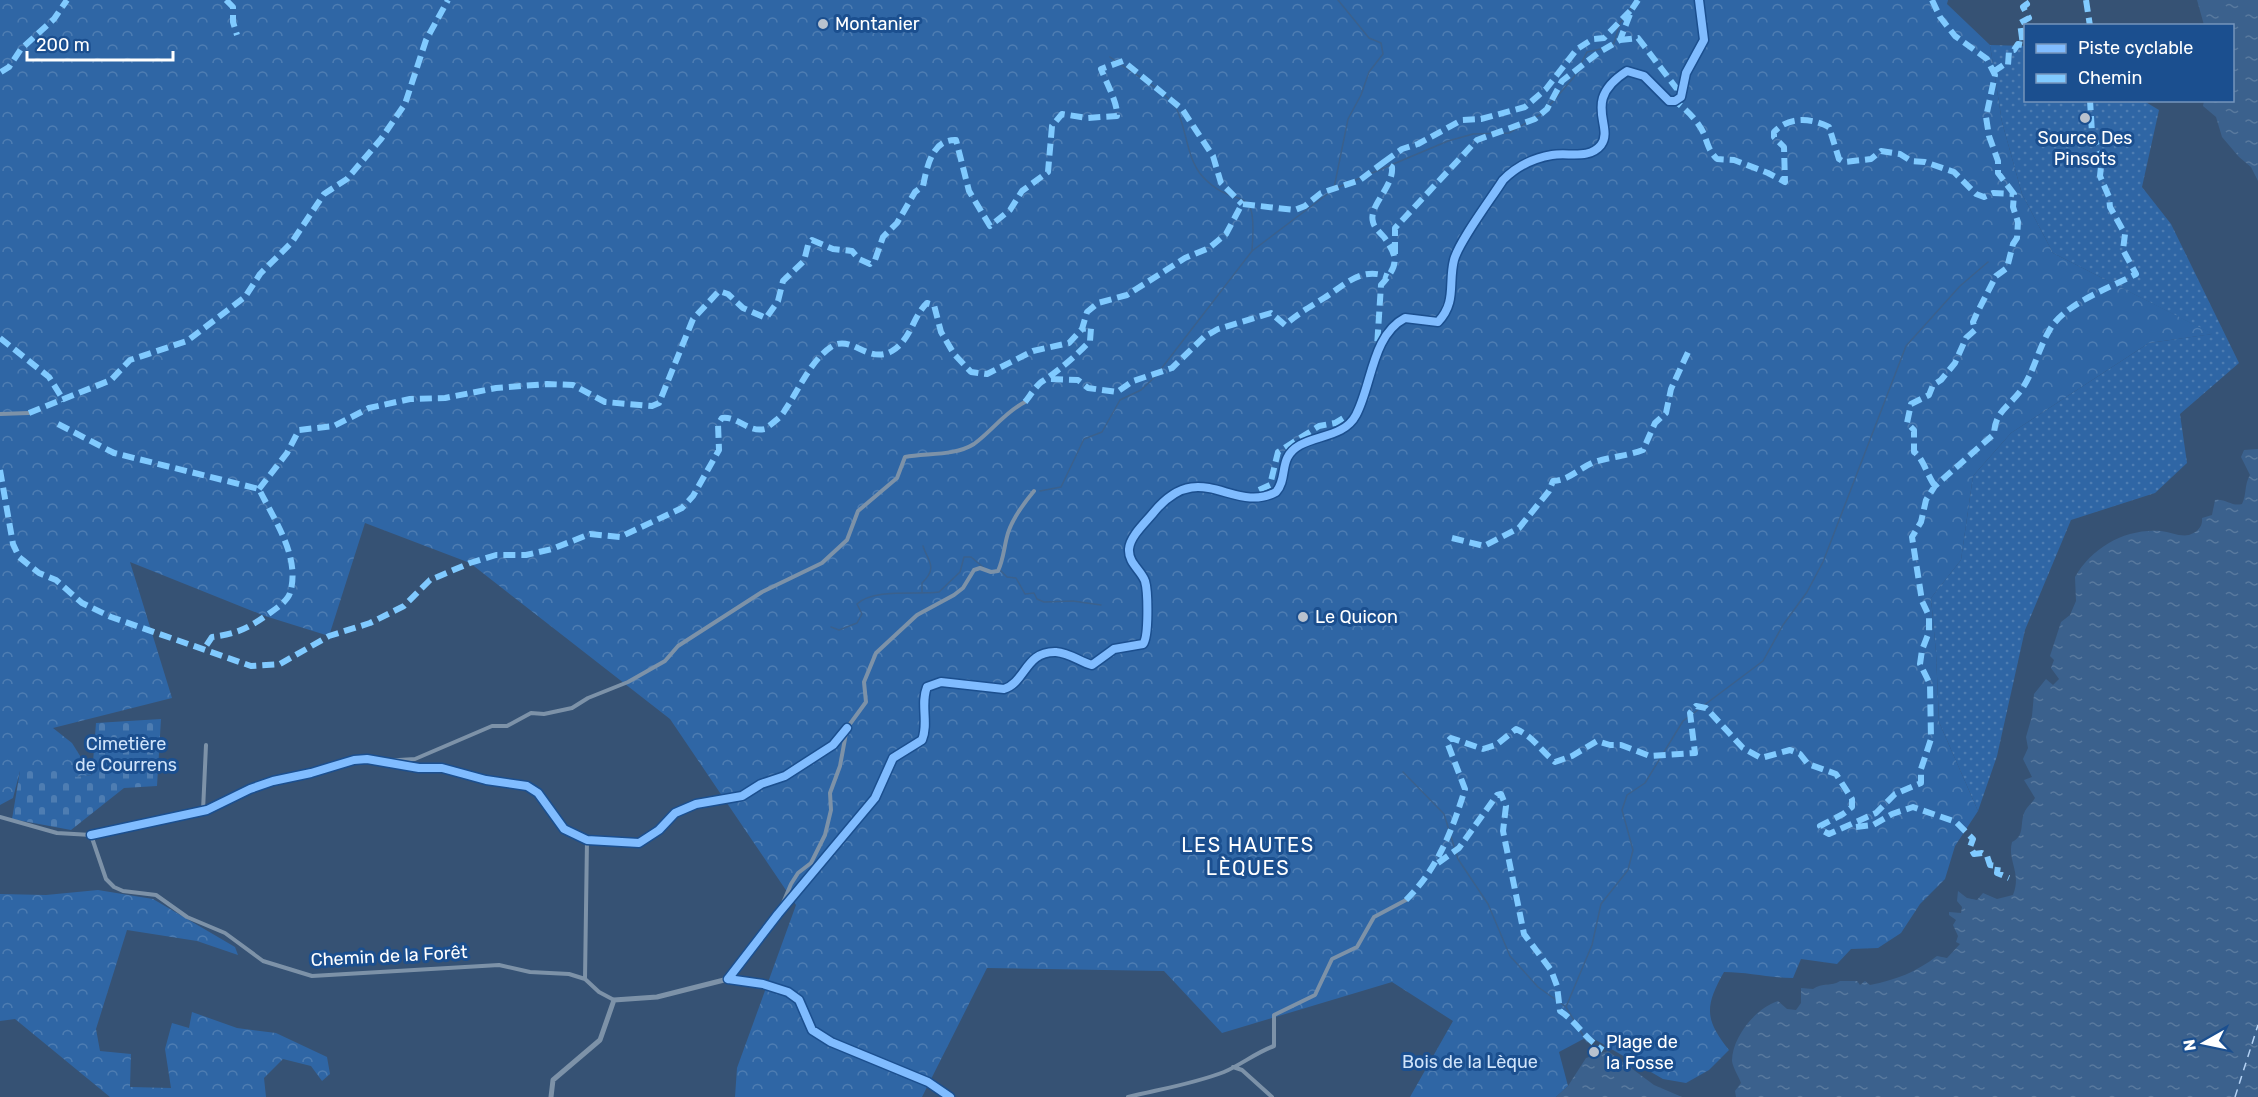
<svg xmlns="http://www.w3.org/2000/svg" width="2258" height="1097" font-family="Rubik,sans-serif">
<defs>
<pattern id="grass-dots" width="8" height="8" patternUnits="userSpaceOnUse" patternTransform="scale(1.5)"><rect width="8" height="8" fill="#2f66a5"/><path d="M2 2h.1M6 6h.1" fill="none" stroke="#4e7db2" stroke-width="1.8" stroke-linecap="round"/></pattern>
<pattern id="forest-crowns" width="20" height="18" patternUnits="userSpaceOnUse" patternTransform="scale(1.5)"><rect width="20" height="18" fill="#2f66a5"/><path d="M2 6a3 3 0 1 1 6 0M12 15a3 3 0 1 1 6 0" fill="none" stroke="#4e7db2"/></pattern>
<pattern id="cemetery-stones" width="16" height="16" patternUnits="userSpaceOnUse" patternTransform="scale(1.5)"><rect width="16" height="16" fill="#2f66a5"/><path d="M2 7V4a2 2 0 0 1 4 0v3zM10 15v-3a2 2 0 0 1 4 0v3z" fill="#4e7db2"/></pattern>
<pattern id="water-ripples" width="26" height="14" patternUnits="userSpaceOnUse" patternTransform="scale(1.5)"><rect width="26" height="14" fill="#3b618d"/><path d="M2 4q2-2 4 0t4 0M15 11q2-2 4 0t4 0" fill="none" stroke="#58799e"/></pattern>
</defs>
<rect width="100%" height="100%" fill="#365274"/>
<path fill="url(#grass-dots)" d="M1990,45L2025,46L2026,100L2144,101L2159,110L2142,187L2171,224L2239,363L2180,414L2187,463L2155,493L2071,520L2025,630L1997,756L1978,811L1939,722L1936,653L1931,598L1961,560L1973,476L2011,433L2149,343L2212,334L2053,253L2022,194L2002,122Z"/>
<path fill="url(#forest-crowns)" d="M0,0H1948L1947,4L1990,45L2002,122L2022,194L2053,253L2213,334L2149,343L2011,433L1973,476L1961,560L1931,598L1936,653L1939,722L1978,811L1955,846L1945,879L1920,904L1901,933L1878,948L1851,949L1837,964L1801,959L1793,978C1769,978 1748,972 1724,972C1705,1006 1704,1019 1729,1050L1709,1070L1686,1083L1663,1079L1589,1036L1559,1052L1568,1086L1556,1097H1410L1453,1021L1392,982L1222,1033L1164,971L987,968L922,1097H735L737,1068L796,905L670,719L470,563L365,523L329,636L265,616L130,562L172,698L53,728L72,743L92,775L76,777L20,771L13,798L0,805Z
M98,890L153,899L235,947L238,955L197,941L127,930L96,1029L100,1051L131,1054L130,1087L171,1088L165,1049L172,1023L189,1028L192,1012L237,1028L276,1033L327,1057L330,1074L322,1081L311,1066L283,1059L264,1078L266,1097H110L15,1019L0,1021V894L46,895Z"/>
<path fill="url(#cemetery-stones)" d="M161,719L157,786L124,788L71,830L12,819L20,771L58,768L76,777L92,775L96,723Z"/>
<path fill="url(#water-ripples)" d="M2197,0H2258V181L2251,167L2239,157L2222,137L2216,117L2203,106L2204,101L2232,100V26L2204,25Z
M2258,449V1097H1736L1735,1091L1741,1083C1739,1077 1733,1068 1732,1061C1732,1037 1756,1008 1778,1001L1787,1009L1796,1010L1801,1003V988L1813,989C1822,982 1832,987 1840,981H1857L1860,985L1865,981L1870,985C1896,980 1916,972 1937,956L1947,958L1960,944L1956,942L1958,936L1953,925L1956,920L1949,915V912L1961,913L1962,907L1957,901L1958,891L1967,898L1977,900L1983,893L1997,899L2013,895C2022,873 2007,861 2012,842C2026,835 2019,823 2025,811C2028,806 2032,803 2035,798L2024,780L2032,777L2023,759L2028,748L2026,737L2032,716L2034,694L2046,679L2053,685L2059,679L2051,668L2054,660L2050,656L2061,622L2070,615L2076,601L2075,577C2092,547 2126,528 2161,531C2170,532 2180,537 2189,535C2198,532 2203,526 2202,518L2212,515L2215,500C2225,498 2232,507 2242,504C2247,494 2244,485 2250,475L2241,457L2244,450Z
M1608,1051L1654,1085L1682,1097H1556L1568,1086L1586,1058Z"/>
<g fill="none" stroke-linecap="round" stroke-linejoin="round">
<path stroke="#3b618d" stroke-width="1.5" d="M1110,57C1127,70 1166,90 1176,108C1187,128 1186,159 1203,177C1238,214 1258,177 1252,250
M1334,188L1348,119L1361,95L1369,72L1383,54L1381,43L1369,38L1338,0
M1161,369L1252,251L1334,189L1448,141L1473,134L1509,133L1543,113L1574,77L1587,52L1605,48L1614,43L1620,23L1637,0
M1040,491L1061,487L1084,439L1102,432L1120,400L1141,390L1157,375
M1000,570L1007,577L1016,578L1025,594L1034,593L1037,599L1044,602L1073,601L1101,605
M922,593V583C939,567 927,560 923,546
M831,627L839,630L857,623L862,614L857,604C874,588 917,595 939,592L960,572L964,557H971L983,567
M1403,772L1444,814L1458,859L1488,904L1510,956L1538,987L1566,1007
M1587,1042L1566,1007L1592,945L1601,904L1628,870L1633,850L1622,810L1627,795L1645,783L1683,721L1763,661L1783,625L1807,592L1823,562L1906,346L1960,286L1988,262"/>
<path stroke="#b5d3f5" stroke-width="1.5" stroke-dasharray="8 6" stroke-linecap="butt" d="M2235,1097L2258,1025"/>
<path stroke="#7d92a8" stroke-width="4" d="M0,414L29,413
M383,761L415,759L492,726H507L531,713L544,714L572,708L588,698L628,682L665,661L678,646L762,592L822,563L847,540L858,511L897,478L905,457C927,453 955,456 974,444C992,431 1005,412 1025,402
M203,811L206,745
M0,817L57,833L91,835L106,879L114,887L123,891L156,895L187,917L225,933L263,961L312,976L499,965L530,972L569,974L585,979L599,992L614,1000
M91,835L207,810L250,789L273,781L311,773L354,760L367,759L419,768H442L486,780L527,786L538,793L564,829L587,840L639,843L659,830L675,813L696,804L742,796L761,784L785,776L833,745L847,728
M780,910L791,884L798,873L811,863L825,835L831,810L830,793L840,766L847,728L866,702L864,682L876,653L917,615L954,595L963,588L974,570L980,568L991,572L998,571C1004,558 1004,546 1008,533C1013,517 1024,503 1034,491
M585,979L587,840
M728,979L763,984L788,992L799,1000L812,1030L831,1042L928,1082L950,1097
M1233,1067L1242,1070L1272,1097
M1128,1097C1161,1089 1193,1084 1224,1072C1241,1065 1255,1053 1274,1046V1015L1315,995L1332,959L1357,947L1374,917L1406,900"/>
<path stroke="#7d92a8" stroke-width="5" d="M551,1097L553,1080L600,1040L614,1000L657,997L728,979L778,914L875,798L893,758L922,740C929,722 917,699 929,684L941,682L1004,689C1026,682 1025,651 1056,652C1070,653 1080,662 1092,665L1114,649L1143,644C1149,637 1148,591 1145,581C1141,570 1128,563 1129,549C1130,536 1146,522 1154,512C1200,456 1233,515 1276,492C1289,477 1277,458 1300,445C1318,435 1345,436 1356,415C1372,385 1372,335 1405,318L1438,322C1457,302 1448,283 1454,260C1459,241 1491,199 1503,180C1516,167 1534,158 1552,155C1568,152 1589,160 1601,145C1615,126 1580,101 1627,71L1644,76L1669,101H1675L1681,97L1686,73L1704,40L1699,0"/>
<path stroke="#80caff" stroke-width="6" stroke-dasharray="12 6" stroke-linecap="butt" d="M226,0L233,7V22L237,35
M1932,0L1940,17L1955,36L1987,59L1995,75L1986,117L1989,136L1998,161V173L2014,194L2013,207L2018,222L2017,238L2013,244L2007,268L1996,276L1977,313L1973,322L1975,330L1966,338L1955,363L1941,380L1933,385L1929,395L1911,404L1907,423L1914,430V452C1922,456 1928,477 1935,486
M2086,0L2090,26
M1620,40L1638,38L1677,89L1675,101C1687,110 1698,121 1704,134C1708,145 1709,151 1717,159L1734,160L1768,173L1785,182L1784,147L1774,137V132C1789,116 1811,118 1829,127L1839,159L1844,162L1871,159L1881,151L1900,154L1911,161L1925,162L1954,172L1976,194L1984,197L1993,193L2014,194
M1,72L9,67L21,49L54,19L67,0
M1993,72L2005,64L2008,65L2009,51L2014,50L2018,44L2023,45L2020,23L2029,18L2023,7L2027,4L2024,0
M1384,162L1402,149L1418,144L1462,120L1481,119L1525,107L1546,89L1577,49L1593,39L1604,38L1630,11
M1395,254V228L1477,140L1535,119L1547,109L1562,81L1598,53L1620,40L1632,9L1638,0
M0,338L49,377L64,401
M1051,379L1078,380L1088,388L1117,392L1133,381L1172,368L1204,337L1218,329L1271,313L1285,325C1297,314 1310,307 1324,298C1345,285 1361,266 1388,277
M1025,402C1030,396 1037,384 1043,381C1058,371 1077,355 1090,341L1091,328L1082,329
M29,413L111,380L130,360L187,341L245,297L260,274L292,242L324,194L347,179L381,139L405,104L426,40L448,0
M58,424L114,453L259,489C274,520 301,557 290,593C287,602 274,610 267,615C247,629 236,634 212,637L204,649
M0,470L13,544L19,557L39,573L56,580L82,603L111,617L251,666L280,664L329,636L370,623L404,606L430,580L470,563L496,555H526L552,549L590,534L620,537L682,508L693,496L719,450L718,424L722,418C738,416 748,433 765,429C772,423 781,418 785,410C799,390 810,361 831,347C851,333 868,365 892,351C911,340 913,316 927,303L934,305L941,332L954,354L971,372L987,374L1033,351L1069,343L1082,329L1087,312L1098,303L1127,295L1185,258L1209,248L1226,234L1242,204L1295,210L1305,206L1321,193L1360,180L1384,162L1392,167C1394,187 1368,206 1373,222C1374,227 1380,233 1384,237C1400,259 1397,267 1381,285L1377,347
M259,489L287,453L299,430L334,426L369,408L410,399L445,398L496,388L547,384L573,385L605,402L652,406L659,403L693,319L719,291L728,294L743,308L766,318L778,301L783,281L804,261L808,245L812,240L833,249L852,251L859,259L870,264L875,260L883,237L897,223L915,192L923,186C927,167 932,139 956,140L969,191L990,226L1010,210L1022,191L1048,172L1052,126L1062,114L1087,118L1117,116C1118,103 1106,82 1101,69L1123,61L1182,109L1213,156L1221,183L1242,204
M1259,490L1270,485L1278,452L1319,426L1335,423L1345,417
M1452,538L1484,546L1519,528L1549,491L1553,481C1569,480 1577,470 1592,463C1603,458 1628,456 1643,450L1655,423L1666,413L1671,389L1689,350
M1856,827L1873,825L1892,814L1913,807L1956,822L1973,839L1970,847L1974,854L1982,853L1987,856L1990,865L1998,866L1997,873L2009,878
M1438,863L1459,848L1497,795L1501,794L1506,806L1503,831L1524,934L1551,970L1557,986L1560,1011C1577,1022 1584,1038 1603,1050
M1406,900C1438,868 1452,831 1465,789L1447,742L1451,738L1483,749L1496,745L1516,729C1534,737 1539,749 1555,762L1572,756L1597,741L1610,745H1621L1650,756L1695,753L1690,713L1696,706L1706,708L1743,748L1761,758L1790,750L1800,754L1808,764L1836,774L1852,799V807L1843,814L1820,826L1823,831L1829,834L1876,813L1895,794L1921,783V769L1931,739L1930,684L1920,664L1922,650L1929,632V616L1922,601L1912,537L1921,522L1926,500L1935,486L1994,434C1995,411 2009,407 2022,389C2034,371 2038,350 2049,331C2063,304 2110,288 2136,274L2123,250L2125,234L2110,207L2109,197L2100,176L2102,157L2092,133L2090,100"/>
<g stroke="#1b4f8f" stroke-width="11">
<path id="cycleway" d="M91,835L207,810L250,789L273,781L311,773L354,760L367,759L419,768H442L486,780L527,786L538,793L564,829L587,840L639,843L659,830L675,813L696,804L742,796L761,784L785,776L833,745L847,728
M728,979L778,914L875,798L893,758L922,740C929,723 920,704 927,687L941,682L1004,689C1026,682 1025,651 1056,652C1070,653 1080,662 1092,665L1114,649L1143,644C1149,637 1148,591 1145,581C1141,570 1128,563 1129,549C1130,536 1146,522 1154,512C1200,456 1233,515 1276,492C1289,477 1277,458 1300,445C1318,435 1345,436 1356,415C1372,385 1372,335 1405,318L1438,322C1457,302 1448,283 1454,260C1459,241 1491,199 1503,180C1516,167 1534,158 1552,155C1568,152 1589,160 1601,145C1615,126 1580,101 1627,71L1644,76L1669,101H1675L1681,97L1686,73L1704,40L1699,0
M728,979L763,984L788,992L799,1000L812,1030L831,1042L928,1082L950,1097"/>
</g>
<use href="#cycleway" stroke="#80bcff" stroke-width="8"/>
</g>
<g fill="#b9c2ce" stroke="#1b4f8f" stroke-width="2">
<circle cx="823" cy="24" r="6"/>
<circle cx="2085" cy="118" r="6"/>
<circle cx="1303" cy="617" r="6"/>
<circle cx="1594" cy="1052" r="6"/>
</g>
<g text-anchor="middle" stroke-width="6" stroke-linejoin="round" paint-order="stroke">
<g font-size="18" fill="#fff" stroke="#1b4f8f" text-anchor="start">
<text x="835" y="30">Montanier</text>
<text x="2085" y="144" text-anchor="middle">Source Des<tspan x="2085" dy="21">Pinsots</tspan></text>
<text x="1315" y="623">Le Quicon</text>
<text x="1606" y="1048">Plage de<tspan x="1606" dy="21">la Fosse</tspan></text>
</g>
<g font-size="18" fill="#cfe3fa" stroke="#1b4f8f">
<text x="126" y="750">Cimetière<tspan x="126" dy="21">de Courrens</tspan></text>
<text x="1470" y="1068">Bois de la Lèque</text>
</g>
<g font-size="18" fill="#fff" stroke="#1b4f8f">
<text transform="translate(389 956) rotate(-3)" y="6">Chemin de la Forêt</text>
</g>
<g font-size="20" letter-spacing="1.5" fill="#fff" stroke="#1b4f8f">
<text x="1248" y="852">LES HAUTES<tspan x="1248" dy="23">LÈQUES</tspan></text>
</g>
</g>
<rect x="2024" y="24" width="210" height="78" fill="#1b4f8f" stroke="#7695bc" stroke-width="1.5"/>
<rect x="2036" y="44" width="30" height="9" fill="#80bcff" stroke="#7695bc" stroke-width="1.5"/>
<text x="2078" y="54" font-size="18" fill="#ffffff">Piste cyclable</text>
<rect x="2036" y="74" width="30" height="9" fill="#80caff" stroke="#7695bc" stroke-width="1.5"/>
<text x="2078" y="84" font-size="18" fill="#ffffff">Chemin</text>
<g transform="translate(2204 1043) rotate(261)" stroke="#1b4f8f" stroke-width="4.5" paint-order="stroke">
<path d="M0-4.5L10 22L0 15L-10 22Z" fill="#ffffff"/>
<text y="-9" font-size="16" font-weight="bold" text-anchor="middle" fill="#ffffff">N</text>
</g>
<path d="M27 51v9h146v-9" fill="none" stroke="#ffffff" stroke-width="3"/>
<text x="36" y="51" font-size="18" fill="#ffffff" stroke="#1b4f8f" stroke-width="4.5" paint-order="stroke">200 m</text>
</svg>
